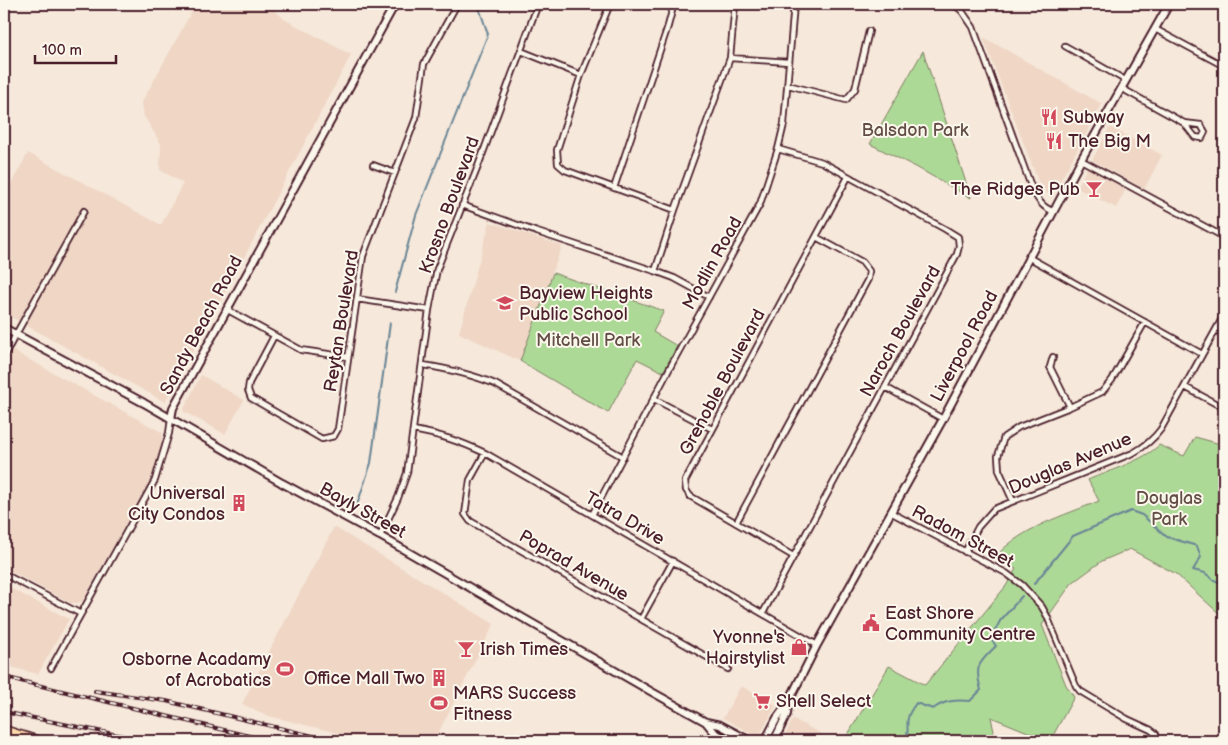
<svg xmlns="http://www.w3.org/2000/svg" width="1228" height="745" font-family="'Balsamiq Sans',sans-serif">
<rect width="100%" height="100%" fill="#f6e8da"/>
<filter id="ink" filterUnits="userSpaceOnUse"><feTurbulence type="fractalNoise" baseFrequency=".02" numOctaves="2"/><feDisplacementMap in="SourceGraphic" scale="10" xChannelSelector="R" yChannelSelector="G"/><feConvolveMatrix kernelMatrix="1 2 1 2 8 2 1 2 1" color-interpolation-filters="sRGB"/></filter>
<g filter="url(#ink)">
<path fill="#efd6c5" d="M196,4H268L284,19L351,55L240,265L165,402L4,313V197L28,153L161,225L183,183L160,170L161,144L144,116L142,102Z
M983,37L1102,104L1051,198L1038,181Z
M1110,127L1162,155L1144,189L1092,160Z
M1087,168L1126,189L1116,208L1077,188Z
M490,222L562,246L520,361L459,333Z
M4,346L163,433L159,456L149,482L83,601L77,603H71L4,568Z
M201,375L244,400L225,434L183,411Z
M334,527L494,624L434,741H370L269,716L242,704Z
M4,585L69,619L38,674L4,665Z
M741,686L776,705L760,735L756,736L723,718Z
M793,719L835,741H782Z"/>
<path fill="#add997" stroke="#7c7c61" d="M923,51L971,198L916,167L870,144Z
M553,273L664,311L653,332L677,346L663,372L637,359L608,413L520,361Z
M1195,437L1224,445V618L1176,574L1130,549L1102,561L1072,583L1042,625L1066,685L1074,697L1050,741L991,717L994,732L983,741H844L889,666L925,685L1006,586L1016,569L996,556C1023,527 1063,516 1099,501L1088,480C1108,471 1145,460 1159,445L1184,456Z"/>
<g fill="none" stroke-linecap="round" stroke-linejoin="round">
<path stroke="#698596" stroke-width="2" d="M395,292L416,215L488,34L478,5
M356,508L371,463L390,323
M1034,584L1073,536L1131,511L1142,515L1167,537L1197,546L1201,557L1193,570L1205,573L1214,580L1224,584
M892,741L905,740C910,732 906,727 908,718C909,712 913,708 916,703L933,709C945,700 956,700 970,701L981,690C974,665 979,663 996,646L991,639L1000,621L1022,596"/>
<g stroke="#4a1f2b" stroke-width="8">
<path id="street" d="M610,4L581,75L557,150L558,164L565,170L675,210
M954,4L962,11L973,27L1032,189C1037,198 1042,208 1053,211
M1155,29L1224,66
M1065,46L1125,80
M521,51L581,75
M730,58L789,62
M788,85L846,100L855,89L869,31
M1121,88L1184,123L1201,125L1205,132L1202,138L1195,137L1184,123
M1081,160L1224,237
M373,165L395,173
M614,188L668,26L673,7L671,4
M462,205L537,232L655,271L674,278L709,297
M1028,257L1202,354
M655,271L675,210L730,58L735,4
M357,299L429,310
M226,309L301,350L348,357
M274,336L249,383L248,390L251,398L322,439L334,436L338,429L363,256L416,118L424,64L457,4
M4,356L84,211
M1053,357L1050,367L1070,407
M423,365C448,369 471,374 495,384L623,457
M885,387L943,419
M1185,387L1224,408
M654,399L712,429
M413,430C441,435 459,441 485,453L817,645
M485,453L470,480L465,514L470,521L728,669
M1013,501L999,470L998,456L1004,437L1019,427L1070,407L1102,392L1112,380L1145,322
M892,513L1006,573L1022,585L1042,607L1047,616L1076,686L1080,691L1127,719L1151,730L1156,734L1155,741
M592,515L673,362L760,204L778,149L784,124L794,4
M736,523L868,279L869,271L862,262L816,237
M380,536L398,498L407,473L429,310L437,269L477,169L538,4
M965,552L978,527L994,509L1133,453C1144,447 1153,440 1161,429L1224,315
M793,556L690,496L686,490L685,481L848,177
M4,574L81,614
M763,613L957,254L959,246L958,237L945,229L822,162L778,149
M641,619L673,561
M51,668L155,480L169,433L171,419"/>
</g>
<g stroke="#4a1f2b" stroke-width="10">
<path id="secondary" d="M4,328L144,403L282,483L380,536L652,692L706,722L720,725L750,741
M171,419L173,408L395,4
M706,722L715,733L730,741
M765,741L777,718L788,703L817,645L943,419L1081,160L1169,4
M774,741L787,714L788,704"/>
</g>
<g stroke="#4a1f2b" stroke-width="11">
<path id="highway" d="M4,730L39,741
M4,740L12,741"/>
</g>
<use href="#street" stroke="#fbf7ec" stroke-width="4.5"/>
<use href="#secondary" stroke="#fbf7ec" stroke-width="6"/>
<use href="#highway" stroke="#fedbac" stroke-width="8"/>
<g stroke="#4a1f2b" stroke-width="4">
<path id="rail" d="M4,677L270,741
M95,691L166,701L334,741
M4,712L148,741"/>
</g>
<use href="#rail" stroke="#fbf7ec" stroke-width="2" stroke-dasharray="5.5" stroke-linecap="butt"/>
</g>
</g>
<defs>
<g id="restaurant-bare" transform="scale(1.35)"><path d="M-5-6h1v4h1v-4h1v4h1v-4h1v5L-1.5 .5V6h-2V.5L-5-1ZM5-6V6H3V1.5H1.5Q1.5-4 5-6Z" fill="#d1495b" stroke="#fbf7ec" stroke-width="2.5" paint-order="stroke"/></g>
<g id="bar-bare" transform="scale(1.35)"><path d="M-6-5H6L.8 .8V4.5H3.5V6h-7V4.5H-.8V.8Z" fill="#d1495b" stroke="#fbf7ec" stroke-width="2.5" paint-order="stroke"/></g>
<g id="school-bare" transform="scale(1.35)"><path d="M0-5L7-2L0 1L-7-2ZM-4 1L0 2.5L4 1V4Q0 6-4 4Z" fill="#d1495b" stroke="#fbf7ec" stroke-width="2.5" paint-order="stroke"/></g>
<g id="building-bare" transform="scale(1.35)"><path d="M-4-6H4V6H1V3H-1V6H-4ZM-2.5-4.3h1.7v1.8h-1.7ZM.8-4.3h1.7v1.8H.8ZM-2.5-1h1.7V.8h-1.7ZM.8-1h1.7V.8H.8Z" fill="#d1495b" stroke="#fbf7ec" stroke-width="2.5" paint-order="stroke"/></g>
<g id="civic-bare" transform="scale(1.35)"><path d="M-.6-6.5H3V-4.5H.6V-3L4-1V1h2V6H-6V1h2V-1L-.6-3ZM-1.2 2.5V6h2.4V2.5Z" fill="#d1495b" stroke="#fbf7ec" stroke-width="2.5" paint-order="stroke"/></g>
<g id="shop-bare" transform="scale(1.35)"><path d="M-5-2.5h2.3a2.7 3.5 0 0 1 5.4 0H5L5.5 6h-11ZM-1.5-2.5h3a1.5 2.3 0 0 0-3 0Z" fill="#d1495b" stroke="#fbf7ec" stroke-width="2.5" paint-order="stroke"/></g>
<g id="stadium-bare" transform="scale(1.35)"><path d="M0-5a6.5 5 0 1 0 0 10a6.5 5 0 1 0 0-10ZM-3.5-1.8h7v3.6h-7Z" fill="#d1495b" stroke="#fbf7ec" stroke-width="2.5" paint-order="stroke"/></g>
<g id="supermarket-bare" transform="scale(1.35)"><path d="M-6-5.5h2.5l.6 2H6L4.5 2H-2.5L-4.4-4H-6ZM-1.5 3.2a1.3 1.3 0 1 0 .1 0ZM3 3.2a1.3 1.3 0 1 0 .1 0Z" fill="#d1495b" stroke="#fbf7ec" stroke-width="2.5" paint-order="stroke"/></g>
</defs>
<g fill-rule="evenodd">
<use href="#restaurant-bare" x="1049" y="117"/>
<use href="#restaurant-bare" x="1054" y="141"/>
<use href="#bar-bare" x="1094" y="189"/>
<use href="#school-bare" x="505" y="303"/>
<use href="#building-bare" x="239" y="503"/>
<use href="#civic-bare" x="871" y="623"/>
<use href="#shop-bare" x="799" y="647"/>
<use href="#bar-bare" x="466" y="649"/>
<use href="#stadium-bare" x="285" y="669"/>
<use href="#building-bare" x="439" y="678"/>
<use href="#supermarket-bare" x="762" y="701"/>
<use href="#stadium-bare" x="439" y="703"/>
</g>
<g text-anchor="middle" stroke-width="4" stroke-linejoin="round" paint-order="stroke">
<g font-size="18" fill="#4a1f2b" stroke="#fbf7ec" text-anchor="start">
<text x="1063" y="123">Subway</text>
<text x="1068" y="147">The Big M</text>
<text x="1080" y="195" text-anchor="end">The Ridges Pub</text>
<text x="519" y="299">Bayview Heights<tspan x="519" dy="21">Public School</tspan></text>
<text x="225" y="499" text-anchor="end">Universal<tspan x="225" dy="21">City Condos</tspan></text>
<text x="885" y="619">East Shore<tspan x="885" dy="21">Community Centre</tspan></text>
<text x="785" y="643" text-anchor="end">Yvonne's<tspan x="785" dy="21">Hairstylist</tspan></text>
<text x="480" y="655">Irish Times</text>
<text x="271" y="665" text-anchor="end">Osborne Acadamy<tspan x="271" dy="21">of Acrobatics</tspan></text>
<text x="425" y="684" text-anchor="end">Office Mall Two</text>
<text x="453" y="699">MARS Success<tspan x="453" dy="21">Fitness</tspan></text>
<text x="776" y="707">Shell Select</text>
</g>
<g font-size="18" fill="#634e46" stroke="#fbf7ec">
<text x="915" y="136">Balsdon Park</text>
<text x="588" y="346">Mitchell Park</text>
<text x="1169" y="504">Douglas<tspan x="1169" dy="21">Park</tspan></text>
</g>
<g font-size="18" fill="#4a1f2b" stroke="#fbf7ec">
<text transform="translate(449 205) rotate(-70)" y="6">Krosno Boulevard</text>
<text transform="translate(712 263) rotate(-61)" y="6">Modlin Road</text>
<text transform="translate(341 321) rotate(-81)" y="6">Reytan Boulevard</text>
<text transform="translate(201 325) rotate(-62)" y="6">Sandy Beach Road</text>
<text transform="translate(900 331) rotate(-61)" y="6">Naroch Boulevard</text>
<text transform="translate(964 346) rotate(-62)" y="6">Liverpool Road</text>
<text transform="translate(722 382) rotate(-62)" y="6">Grenoble Boulevard</text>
<text transform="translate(1070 463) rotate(-23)" y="6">Douglas Avenue</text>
<text transform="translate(363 510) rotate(29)" y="6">Bayly Street</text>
<text transform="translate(625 518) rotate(30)" y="6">Tatra Drive</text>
<text transform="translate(963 536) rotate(28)" y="6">Radom Street</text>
<text transform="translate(574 565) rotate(30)" y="6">Poprad Avenue</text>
</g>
</g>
<rect width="1228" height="745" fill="none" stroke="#fbf7ec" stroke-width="20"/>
<rect x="10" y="10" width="1208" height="725" fill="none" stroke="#4a1f2b" stroke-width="2" filter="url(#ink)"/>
<path d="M35 55v8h81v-8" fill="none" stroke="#4a1f2b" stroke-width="2.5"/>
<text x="42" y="55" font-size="15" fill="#4a1f2b" stroke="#fbf7ec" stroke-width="4" paint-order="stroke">100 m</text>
</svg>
